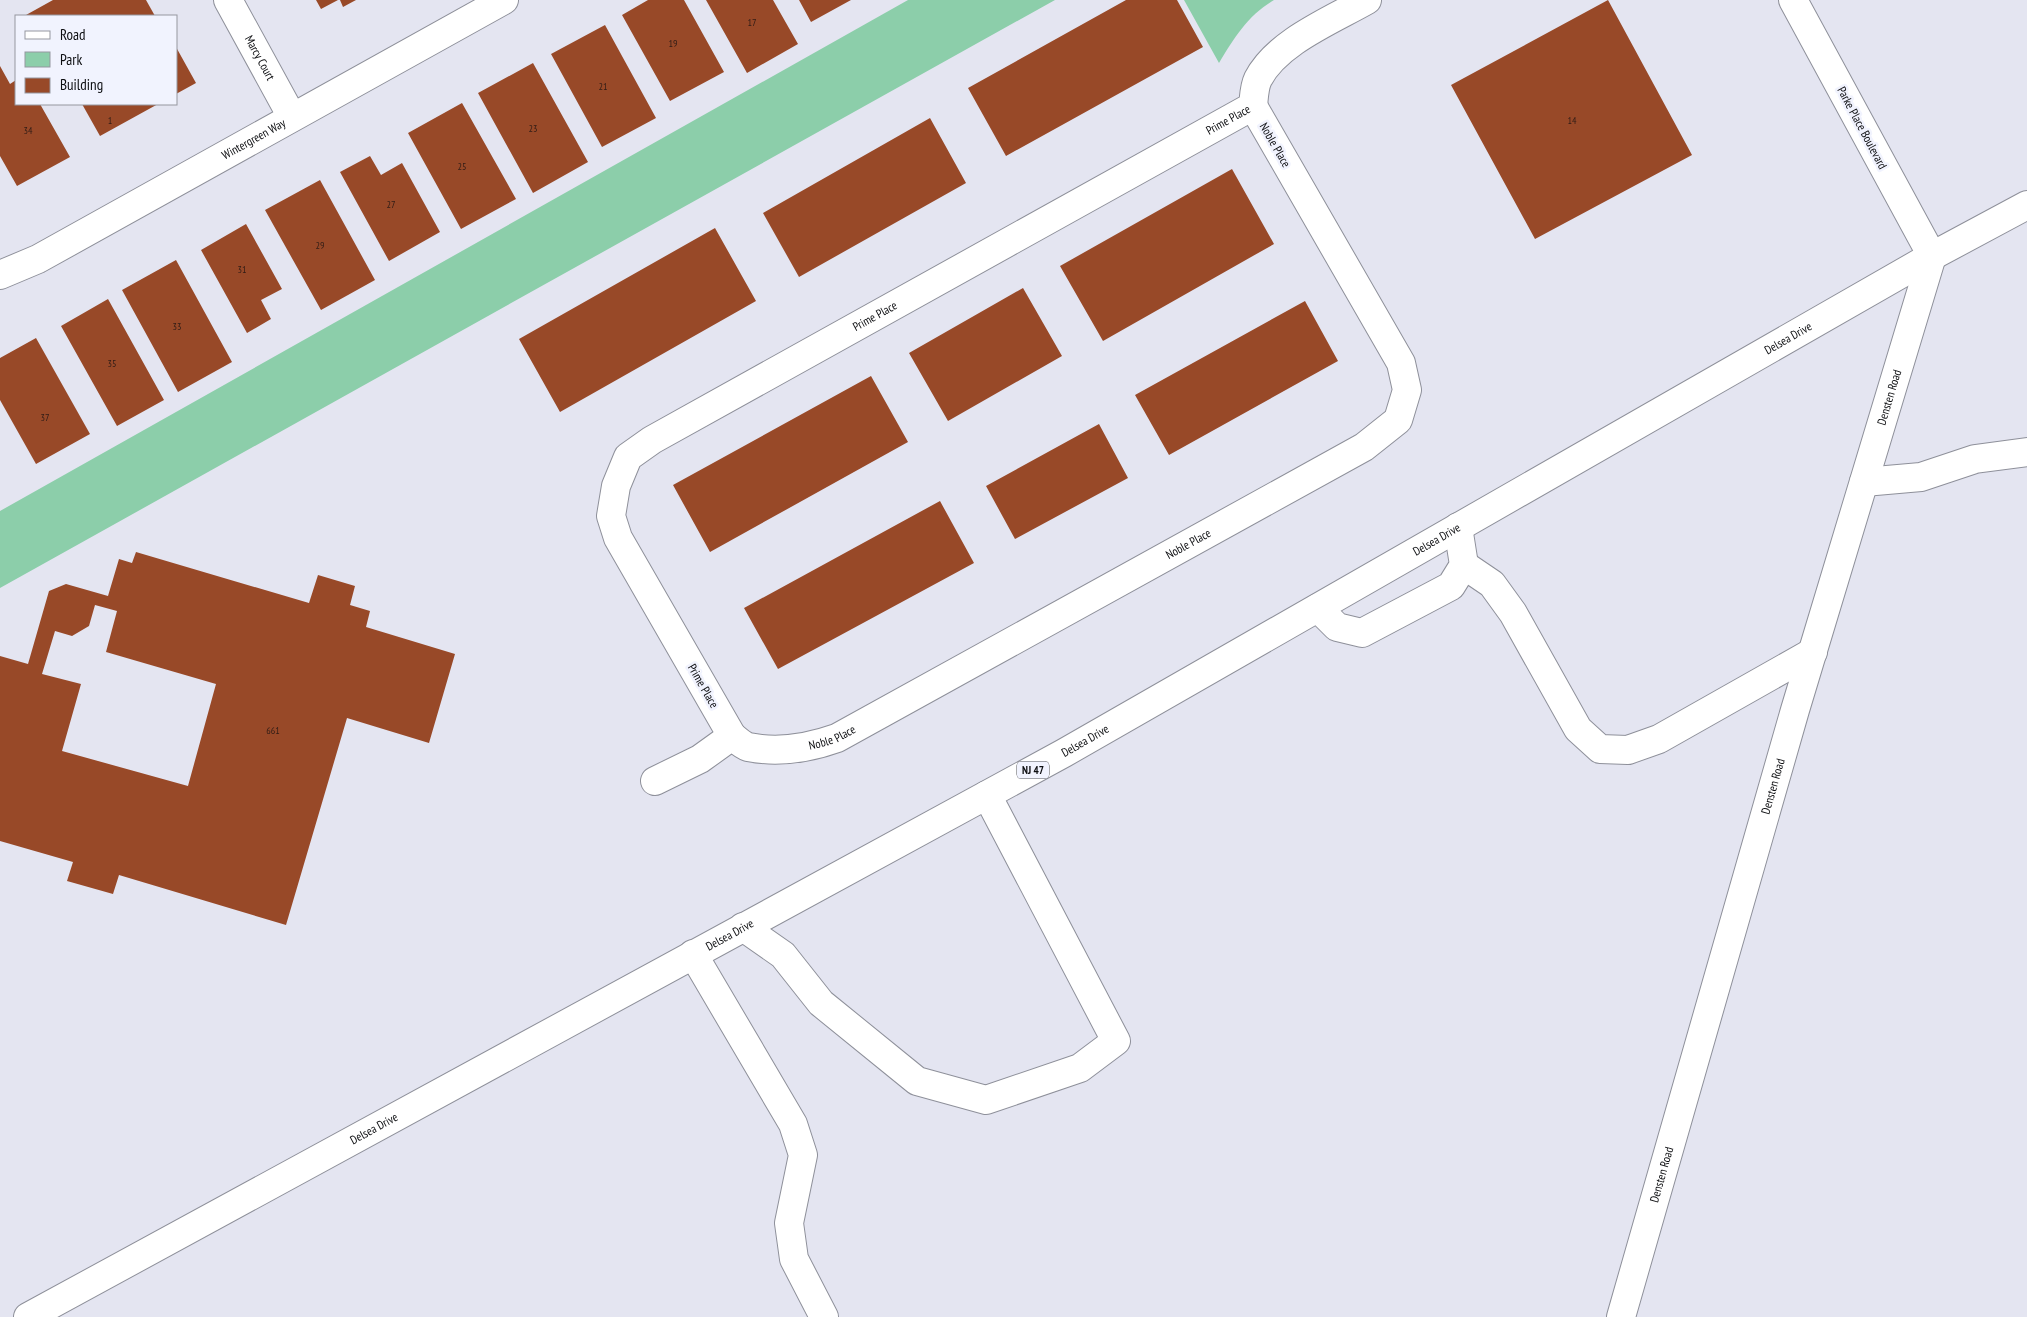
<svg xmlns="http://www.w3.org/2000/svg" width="2027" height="1317" font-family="'PT Sans Narrow',sans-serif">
<rect width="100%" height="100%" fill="#e4e5f1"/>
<path fill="#8cceaa" d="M908,0H1055L0,588V511Z
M1184,0H1274C1248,15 1234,38 1219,63Z"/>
<path fill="#984928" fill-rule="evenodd" d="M53,0H146L155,16H27L26,15Z
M316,0H338L321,9Z
M340,0H356L343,7Z
M648,0H684L724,72L670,101L622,15Z
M706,0H773L798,44L747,73Z
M799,0H851L811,22Z
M1126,0H1177L1203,47L1006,156L968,88Z
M1608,0L1692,155L1535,239L1451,85Z
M605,25L656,118L602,147L551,54Z
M176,47L196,83L176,94Z
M533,63L588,162L533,193L478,93Z
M0,66L10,84L16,80V104H40L70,157L17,186L0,156Z
M462,103L516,199L461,229L408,133Z
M82,104H158L100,136Z
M930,118L966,183L799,277L763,213Z
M370,156L381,175L402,163L440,232L389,261L340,172Z
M1232,169L1274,244L1103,341L1060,266Z
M320,180L375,280L321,310L265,210Z
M246,224L282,289L261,300L271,319L247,333L201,250Z
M715,228L756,301L560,412L519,339Z
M176,260L232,362L178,392L122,290Z
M1023,288L1062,356L948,421L909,353Z
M108,299L164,400L117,426L61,326Z
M1305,301L1338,361L1169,455L1135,395Z
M36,338L90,434L36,464L0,400V358Z
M871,376L908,442L710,552L673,485Z
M1099,424L1128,478L1015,539L986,486Z
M940,501L974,563L778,669L744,608Z
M136,552L309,603L318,575L355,586L350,605L370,611L366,627L455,654L429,743L347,718L286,925L119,875L113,894L67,881L73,862L0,841V656L28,664L49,591L66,584L108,596L119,559L132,563ZM95,605L117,611L106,652L216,684L188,786L62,751L81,684L42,674L55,631L72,636L89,626Z"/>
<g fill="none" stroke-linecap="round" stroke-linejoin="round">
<g stroke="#8e909a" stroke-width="30">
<g id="minor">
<path id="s1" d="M228,0L292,117"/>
<path id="s2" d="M0,275L38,259L504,0"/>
<path d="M1864,482L1921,477L1975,459L2027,452"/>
<path d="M1464,565L1492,584L1513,613L1578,729L1600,749L1628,750L1659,739L1813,652"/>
<path d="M1318,608L1337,627L1362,633L1451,586L1464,565L1458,527"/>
<path id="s3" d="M732,736L618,538L611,516L616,486L628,457L652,440L1253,106C1254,98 1254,87 1258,79C1277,42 1332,20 1367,0"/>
<path id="s4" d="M655,781L700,759L732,736C737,740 742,745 748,747C778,753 809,748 837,738L1364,447L1398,420L1407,390L1401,363L1253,106"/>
<path d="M743,927L783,955L821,1003L917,1081L986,1100L1080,1068L1116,1041L987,795"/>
<path d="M693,954L793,1124L803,1155L789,1223L794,1259L824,1317"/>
<path id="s5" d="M1621,1317L1795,710L1932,256L1793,0"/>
</g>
</g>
<g stroke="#8e909a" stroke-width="30">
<g id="major">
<path id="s6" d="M28,1317L1064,753L1932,256L2027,205"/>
</g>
</g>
<use href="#minor" stroke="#fff" stroke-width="28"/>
<use href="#major" stroke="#fff" stroke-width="28"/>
</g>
<g text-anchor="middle" stroke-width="5" stroke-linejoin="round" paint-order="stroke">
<g font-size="10" fill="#2f1c16">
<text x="752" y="26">17</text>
<text x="673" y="47">19</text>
<text x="603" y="90">21</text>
<text x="110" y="124">1</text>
<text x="1572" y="124">14</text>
<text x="533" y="132">23</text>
<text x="28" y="134">34</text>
<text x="462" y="170">25</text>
<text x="391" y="208">27</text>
<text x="320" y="249">29</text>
<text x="242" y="273">31</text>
<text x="177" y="330">33</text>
<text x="112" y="367">35</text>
<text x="45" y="421">37</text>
<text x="273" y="734">661</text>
</g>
<rect fill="#f1f3fe" stroke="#515257" stroke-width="1" x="1017" y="761.5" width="32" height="17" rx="4"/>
<g font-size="11" font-weight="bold" fill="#0c0d10">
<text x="1033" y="774">NJ 47</text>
</g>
<g font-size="12" fill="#0c0d10" stroke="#f1f3fe">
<text dy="4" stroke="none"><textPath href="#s1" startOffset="66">Marcy Court</textPath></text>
<text dy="4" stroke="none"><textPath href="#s3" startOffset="1002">Prime Place</textPath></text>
<text transform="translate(1862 128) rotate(62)" y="4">Parke Place Boulevard</text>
<text dy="4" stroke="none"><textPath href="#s2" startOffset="288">Wintergreen Way</textPath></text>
<text transform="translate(1275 145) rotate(60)" y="4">Noble Place</text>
<text dy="4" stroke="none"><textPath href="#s3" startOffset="598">Prime Place</textPath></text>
<text dy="4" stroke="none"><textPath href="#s6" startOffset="2014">Delsea Drive</textPath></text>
<text dy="4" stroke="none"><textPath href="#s5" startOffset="958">Densten Road</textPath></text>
<text dy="4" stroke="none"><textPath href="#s6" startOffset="1609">Delsea Drive</textPath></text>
<text dy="4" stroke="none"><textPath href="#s4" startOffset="601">Noble Place</textPath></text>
<text transform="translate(703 686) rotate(60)" y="4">Prime Place</text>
<text dy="4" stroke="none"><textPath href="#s4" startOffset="195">Noble Place</textPath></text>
<text dy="4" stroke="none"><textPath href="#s6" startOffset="1204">Delsea Drive</textPath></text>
<text dy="4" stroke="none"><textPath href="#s5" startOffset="552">Densten Road</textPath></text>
<text dy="4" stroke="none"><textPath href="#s6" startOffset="799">Delsea Drive</textPath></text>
<text dy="4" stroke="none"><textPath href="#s6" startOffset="394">Delsea Drive</textPath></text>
<text dy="4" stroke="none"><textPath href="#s5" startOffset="148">Densten Road</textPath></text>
</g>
</g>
<rect x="15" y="15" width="162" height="90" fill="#f1f3fe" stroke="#95979f"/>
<rect x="25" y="31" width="25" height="8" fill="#ffffff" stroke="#95979f"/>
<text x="60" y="40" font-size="15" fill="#0c0d10">Road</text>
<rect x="25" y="52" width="25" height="15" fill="#8cceaa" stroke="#95979f"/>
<text x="60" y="65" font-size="15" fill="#0c0d10">Park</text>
<rect x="25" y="78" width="25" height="15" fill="#984928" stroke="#95979f"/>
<text x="60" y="90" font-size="15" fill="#0c0d10">Building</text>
</svg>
